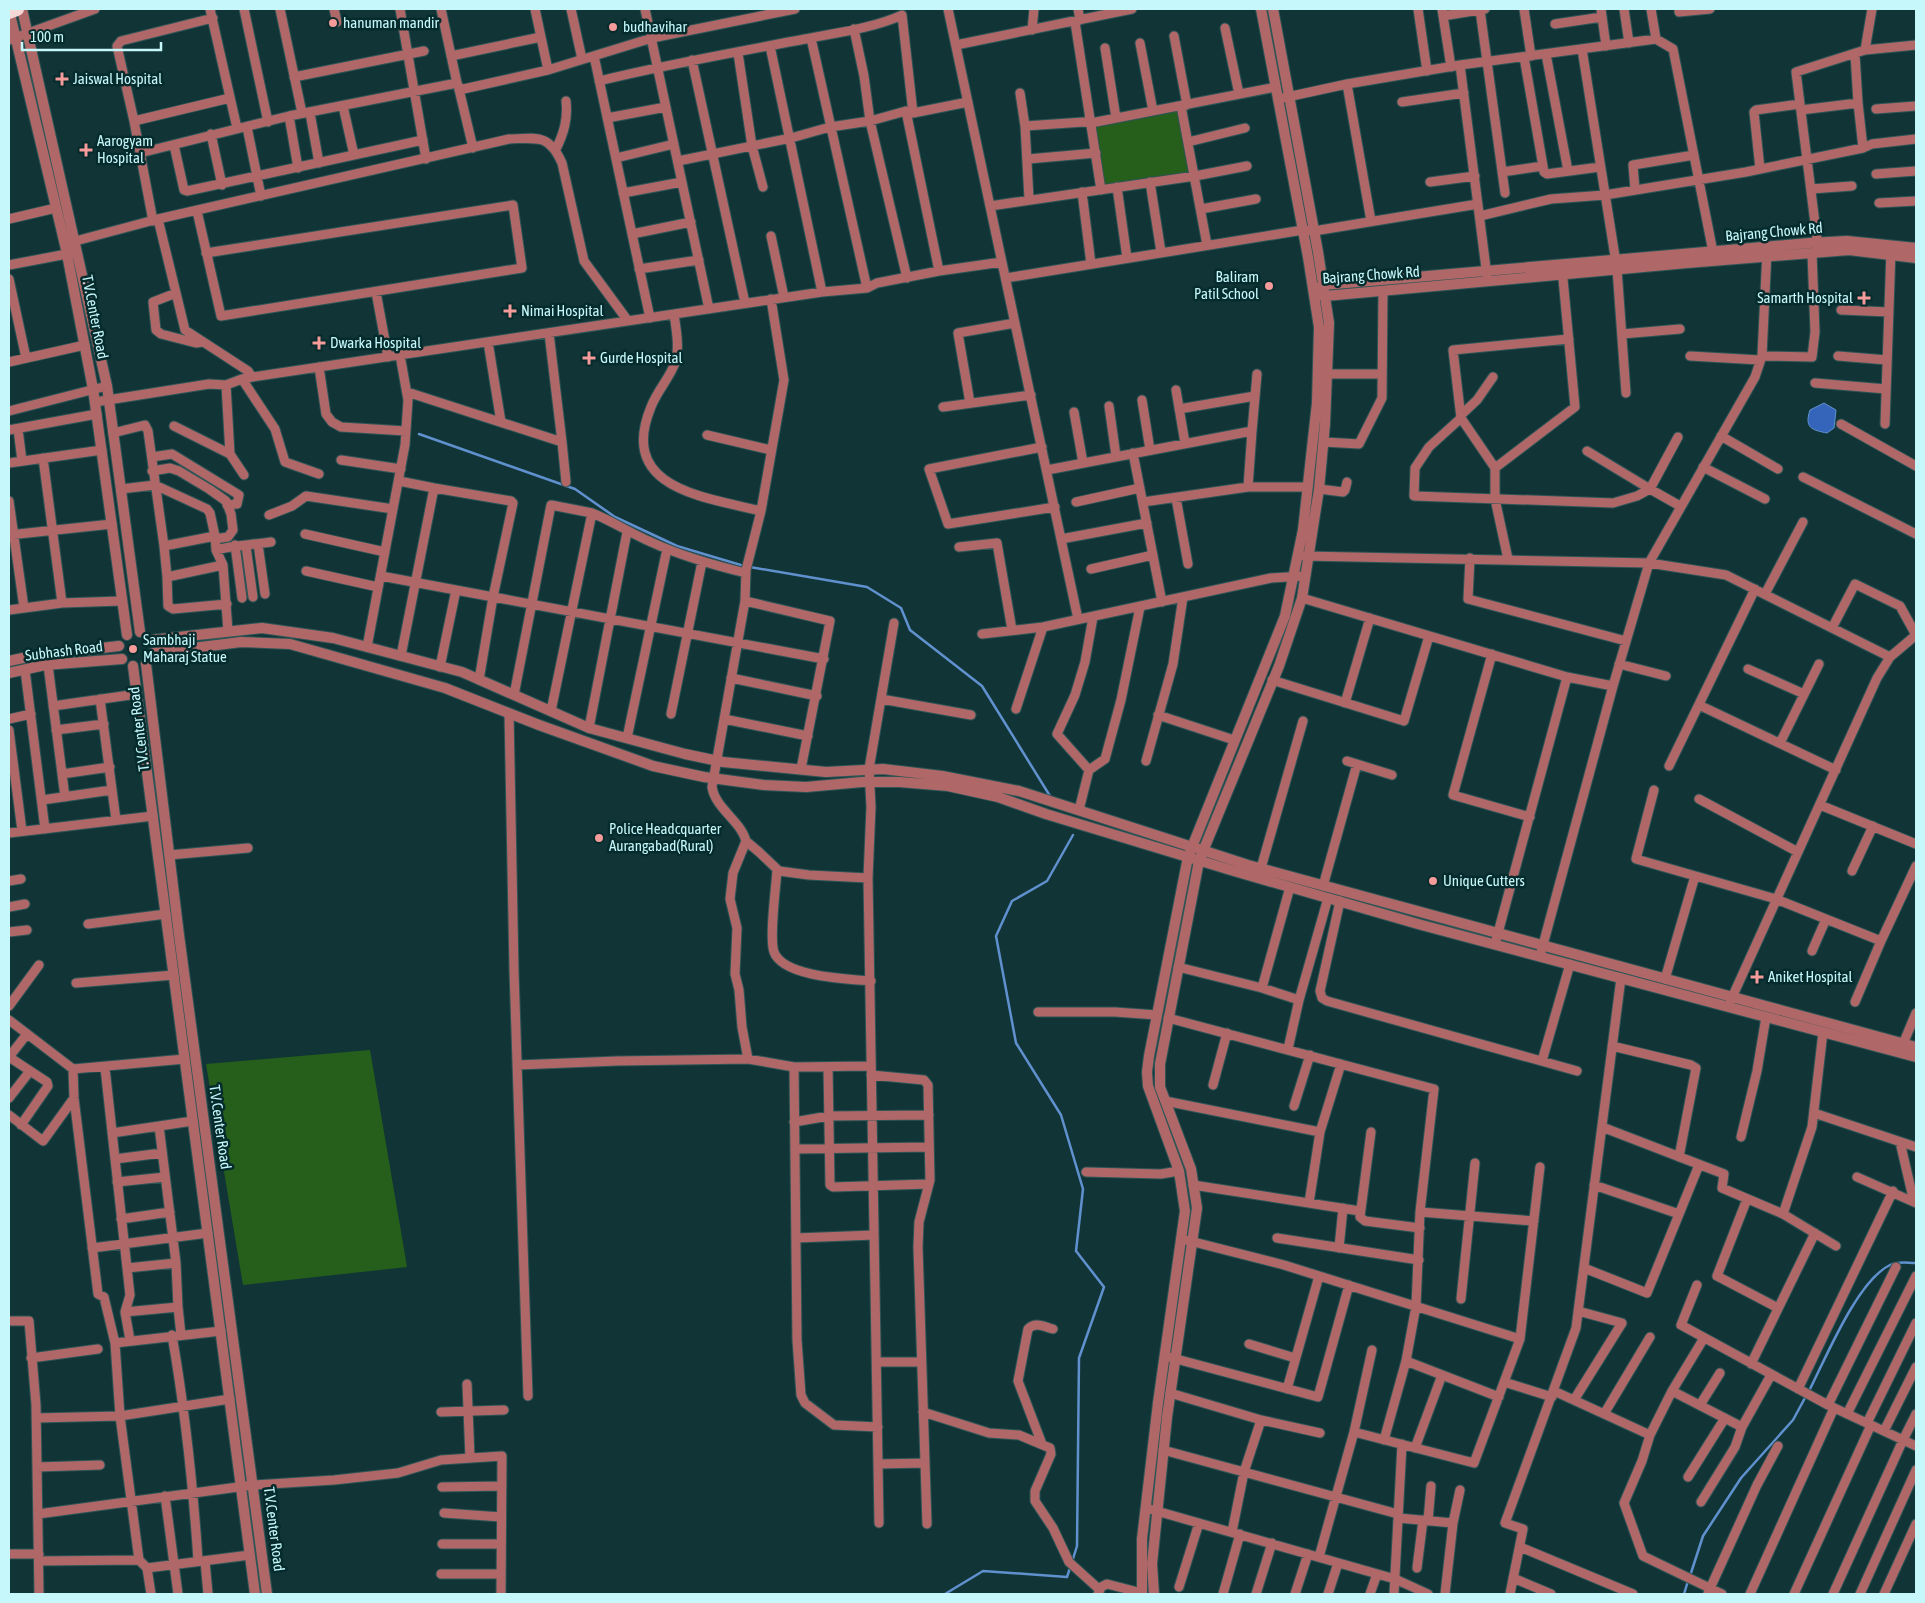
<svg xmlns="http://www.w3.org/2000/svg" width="1925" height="1603" font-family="'Asap Condensed',sans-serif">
<rect width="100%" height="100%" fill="#113537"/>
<path fill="#265f1b" d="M1177,110L1191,173L1104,186L1095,126Z
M370,1050L407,1267L243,1285L206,1064Z"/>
<path fill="#3565ba" stroke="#6091ce" d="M1824,403L1836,410L1834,428L1827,433C1812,430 1804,428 1810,410Z"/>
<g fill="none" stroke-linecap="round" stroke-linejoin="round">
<path stroke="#6091ce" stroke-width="2.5" d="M419,434L575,489L615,517L677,546L744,566
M750,567L867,587L901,608L910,630L982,686L1050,796
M1809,1391C1826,1358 1857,1281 1890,1265C1898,1261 1907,1263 1916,1263
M1072,1562L1077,1546L1079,1358L1104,1287L1076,1251L1083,1189L1061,1115L1016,1043L996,936L1012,901L1047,881L1073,835
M1690,1576L1703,1536L1741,1478L1793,1420L1806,1396
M945,1594L983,1571L1067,1577L1070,1568
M1684,1594L1688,1581"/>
<g stroke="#2e5456" stroke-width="11">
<path id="minor" d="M210,9L237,128
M244,9L268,122
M280,9L302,113
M334,9L337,22
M400,9L426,159
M535,9L548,70
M571,9L582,59
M645,9L709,309
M948,9L1078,619
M1078,9L1080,20
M1418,9L1427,71
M1442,9L1451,67
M1524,9L1531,56
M1601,9L1606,46
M1624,9L1629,43
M1651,9L1656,39
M1679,9V12L1710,9
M1480,10L1505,193
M1443,16L1485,9
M1075,22L1101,190
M1555,24L1602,17
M1225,28L1239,94
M854,29L864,76L870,121L907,278
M1032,30L1034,9
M1174,36L1187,105
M811,38L867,288
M9,40L95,9
M1140,43L1153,111
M956,45L1132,9
M770,46L822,292
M1105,48L1116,118
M1582,49L1617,269L1626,393
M1865,50L1916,45
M738,53L752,146L763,187
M1546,54L1568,171
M1855,54L1858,103L1863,148
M451,56L541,37
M594,56L650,318
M1524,57L1544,172L1547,174L1600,167
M692,60L745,303
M1460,65L1487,276
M294,77L424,51
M599,81C668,64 737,52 805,39C836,33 874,28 902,15L913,113
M1347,84L1371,221
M458,85L473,148
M459,90L548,70L652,38L795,9
M1020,93L1025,126L1029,199
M1278,99L1347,84L1460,65L1656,39L1673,49L1713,252
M1402,102L1464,93
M343,106L354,155
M1181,106L1207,245
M1876,109L1916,106
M1801,110L1858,103
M906,111L939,271
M310,113L319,163
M289,116L298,168
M607,118L666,107
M134,121L230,98
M1025,126L1084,122L1091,123L1276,87
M247,127L261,196
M211,134L222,185
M1188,142L1245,128
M174,145L184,190L187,191L423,140
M556,149C564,133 568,119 566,101
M140,153L289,116L457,83L441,9
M616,158L674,144
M1028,159L1096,153
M678,161L791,138L830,127L870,121L906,111L913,113L968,102
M1760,169L1754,112L1756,110L1800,104
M1502,172L1543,166
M1876,174L1916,171
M1150,182L1161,252
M1430,182L1475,176
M1117,187L1127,258
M1811,189L1852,186
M1635,190L1633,165L1694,155
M1082,192L1091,264
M623,193L682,182
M1879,203L1916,201
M990,206L1195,176L1247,166
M1201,209L1256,199
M197,211L221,316L522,268L513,205L206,253
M1480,216L1551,199L1605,195L1746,172L1863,148L1872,144L1916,139
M9,219L56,208
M158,219L185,330L248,371L252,377
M153,221L134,121L117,46L121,41L213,18
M632,234L691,222
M771,236L784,297
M68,243L158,219L509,139C538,138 549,134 562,163L584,261L628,321
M1818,247L1796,72L1865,50L1872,9
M9,265L72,253
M639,269L699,260
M1006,278L1303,230L1314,231L1478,204
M9,279L26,358
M376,292L388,357
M176,293L153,302L156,330L161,334L196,343L203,342
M1841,310L1889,312
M674,314C676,329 680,348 675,363C669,379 657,391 651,407C617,489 705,497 761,511
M1622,334L1680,329
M488,342L501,422
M1690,356L1760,360
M1762,356L1812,357L1815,332L1812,253
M1838,356L1887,360
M9,362L85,345
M319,367L326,414L332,422L341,427L406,431
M1327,374H1382
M242,379L275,429L285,462L319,474
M1815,383L1886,389
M226,385L230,454
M1176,390L1185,443
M407,392L562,442L549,333
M1142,400L1150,450
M95,402L209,384L226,385L242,379L252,377L822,292L867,288L877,283L939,271L1002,262
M970,403L958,333L1015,323
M1109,406L1116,456
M943,407L1031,395
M1179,409L1255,396
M9,411L107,386
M1074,412L1083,463
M1461,415L1477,400L1493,377
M1461,418L1429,447L1415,468L1414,496L1613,503L1637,496L1650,489L1680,506
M1841,424L1916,466
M1885,424L1891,250
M174,426L230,454L244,475
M18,429L22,461
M9,430L97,414
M1252,431L1257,374
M113,433L145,425L148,431L164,546L167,577L168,606L173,609L227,604
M707,435L771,450
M1721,436L1778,469
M562,442L566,482
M1324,442L1359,444L1382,398L1383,291
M1042,447L929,469L948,524L1055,507
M1587,451L1650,489L1678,437
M1133,453L1162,602
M152,457L172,454L239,495L237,504L227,505
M43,458L62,603
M341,460L401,469
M9,463L102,450
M1703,467L1765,499
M1495,468L1575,407L1562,268
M1047,470L1252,431L1248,487
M152,471L170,468L179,471L209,489L226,501L231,514L233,530L228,537L214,539
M1803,477L1916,534
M399,481L434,488L401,656
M434,488L511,501L513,503L493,597L479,680
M121,489L155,485L207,509L210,513L215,536L216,550L223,565L228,631
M1319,489L1343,492L1345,490L1347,482
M1176,498L1188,564
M9,501L24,608
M1076,502L1140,488
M1143,502L1248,487H1308
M592,513C612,521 630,533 651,542C681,556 713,565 746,573
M269,515L292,506L306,496L393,509
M305,534L385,552
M9,535L112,524
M1061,539L1147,523
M258,544L265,594
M235,545L242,598
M164,546L215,536
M246,546L253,597
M959,547L997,543L1012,630
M216,550C234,545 252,545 271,542
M1303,556L1649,563L1726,575L1890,657
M1470,558L1468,599L1626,641
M1508,559L1495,499V468L1461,418L1453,350L1569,339
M1091,569L1153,555
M306,571L378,587
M381,576L824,659
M167,577L223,565
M1765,594L1803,522
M1302,598L1567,677L1613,686
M745,601L830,621L801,769
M9,610L62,603L121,601
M1093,617L1085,662L1075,695L1057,734L1089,770L1105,759L1121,700L1140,607
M1832,628L1855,584L1900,606L1916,635
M982,634L1043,627L1271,578L1305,576
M367,647L405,445L408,400L400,355
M1492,654L1453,795L1530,817
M1619,664L1666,676
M48,665L65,797
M440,667L456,590
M1748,669L1804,694
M25,670L45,829
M731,678L817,696
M1272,680L1404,721L1429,636
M514,695L551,505L592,513L551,711
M100,699L116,820
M881,699L971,715
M1345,703L1370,618
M1699,705L1836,770
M53,706L137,694
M1016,709L1043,627
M509,713L514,971L528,1396
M671,714L702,562
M1158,715L1234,740
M9,719L31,714
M724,719L808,736
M589,728L627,532
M9,730L22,831
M56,730L104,724
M627,738L667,549
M1780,743L1819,664
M1146,761L1173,664L1183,597
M1347,761L1392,775
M1669,766L1755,589
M62,774L110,767
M1654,790L1636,859L1776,899L1881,941L1855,1002
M1699,799L1798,852
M42,800L112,790
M1820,805L1916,844
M1079,810L1089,770
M9,833L153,816
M746,841L759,852L779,871L809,875L868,878
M169,855L248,848
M1261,868L1303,721
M777,870C776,887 769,938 774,952C783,977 848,979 871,981
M1852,871L1873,826
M9,881L21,879
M1323,886L1357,764
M1340,901L1320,991L1322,998L1327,1001L1577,1071
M9,907L25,904
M88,924L166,914
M9,932L27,930
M1881,941L1916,866
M1495,944L1567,677
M1812,951L1826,919
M1540,956L1613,686L1649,563L1755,377L1762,356L1767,251
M1178,967L1262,988L1290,887
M1665,979L1695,876
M76,983L174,975
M1262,988L1299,1000L1288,1049
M1299,1000L1328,898
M1730,1002L1877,678L1890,657L1916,635
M9,1006L39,965
M1038,1012H1115L1157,1015
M1168,1018L1434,1089L1420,1212L1416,1306L1406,1361L1384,1440
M9,1020L73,1069L185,1059
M1903,1044L1916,1013
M1612,1046L1691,1065L1696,1068L1679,1157
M9,1057L47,1082L48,1086L21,1125
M9,1057L27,1034
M748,1059L742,1027L739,990L735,974L737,928L730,899L733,873L746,841C741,821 715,808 712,787L745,601L746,570L761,511L784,380L771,299
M1542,1061L1570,964
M517,1065L617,1061L748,1059L794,1067L871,1066
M794,1067L797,1340L801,1395L805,1403L834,1425L878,1427
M828,1067L830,1185L833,1187L929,1184
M105,1068L130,1295L125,1312L130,1340
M73,1069L74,1098L98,1294L104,1297L115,1343L120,1416L139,1560L147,1568L151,1594
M871,1075L924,1080L928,1085L930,1180L919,1222L918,1247L927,1524
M1213,1085L1227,1033
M9,1098L30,1071
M1165,1101L1320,1132L1309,1203
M1294,1106L1310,1055
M1814,1113L1916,1147
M9,1115L43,1141L74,1098
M794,1122L829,1116L929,1115
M159,1126L176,1263L178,1307L181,1335
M1602,1127L1724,1174L1722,1188L1783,1214L1836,1246
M1320,1132L1341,1064
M1371,1132L1360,1217L1365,1221L1420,1228
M112,1133L193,1121
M1741,1137L1757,1071L1766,1017
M1900,1142L1914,1202
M795,1149L929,1147
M115,1159L162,1153
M1086,1172L1161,1174L1179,1171
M1857,1177L1916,1203
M117,1182L165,1177
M1193,1185L1360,1211
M1594,1185L1679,1214
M1747,1199L1717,1276L1778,1308
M1420,1212L1534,1221
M1783,1214L1812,1127L1823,1032
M121,1219L170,1212
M796,1238L874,1235
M1277,1238L1419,1260
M1182,1239L1284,1265L1520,1339
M92,1248L208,1233
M1339,1248L1343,1208
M127,1268L176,1263
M1584,1268L1647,1293L1699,1165
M1697,1285L1681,1325L1828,1405L1916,1446
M1461,1299L1475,1163
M125,1312L178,1307
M9,1321H29L36,1405L39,1594
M172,1335C185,1410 193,1485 198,1560
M1704,1338L1672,1391L1650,1435L1642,1461L1624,1503L1643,1556L1722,1594
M115,1343L221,1331
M1249,1344L1295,1358
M1165,1356L1318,1397L1349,1285
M31,1358L98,1349
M1406,1361L1499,1397
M877,1362H921
M1751,1364L1815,1233
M1504,1382L1552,1397
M467,1384L470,1458
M1287,1389L1319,1276
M1798,1389L1893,1191
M1554,1391L1650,1435
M1672,1391L1742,1427
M1170,1393L1261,1420L1320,1433
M1574,1400L1622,1323L1578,1311
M1700,1405L1720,1373
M1828,1405L1896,1267
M441,1412L504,1410
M923,1412L989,1433L1019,1435L1050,1448L1051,1454L1035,1491V1501L1053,1528L1069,1562L1100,1590
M1604,1414L1650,1337
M1847,1414L1916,1276
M36,1418L120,1416L230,1399
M1867,1423L1916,1323
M1884,1431L1916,1367
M1354,1432L1474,1463L1520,1339L1540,1167
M1042,1444L1018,1381L1028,1329C1035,1321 1045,1327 1053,1329
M1415,1448L1442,1375
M1163,1450L1398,1514
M878,1464L925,1463
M37,1467L100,1465
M1688,1477L1725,1418
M442,1487L502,1486
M165,1496L178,1594
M1701,1502L1735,1447L1742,1427L1771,1375
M1146,1508L1395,1579L1428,1594
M444,1513L501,1517
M38,1514L253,1485L334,1480L398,1473L441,1460L502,1456L501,1594
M1398,1518L1453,1523L1445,1594
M1428,1521L1431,1486
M879,1523L868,878L871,807L869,769L894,623
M1453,1523L1460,1490
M1232,1532L1244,1472L1261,1420
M442,1544H501
M1520,1547L1633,1594
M9,1554H39
M1319,1557L1354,1432L1372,1350
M39,1561L139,1560
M205,1561L208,1594
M147,1568L250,1555
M1417,1568L1423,1520
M441,1574H501
M1513,1578L1551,1594
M1179,1587L1199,1523
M1708,1593L1757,1485L1778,1446
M1098,1594L1101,1587L1107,1584L1142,1593
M1223,1594L1240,1534
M1256,1594L1272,1543
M1295,1594L1308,1554
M1328,1594L1338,1563
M1370,1594L1377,1574
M1394,1594L1402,1444
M1510,1594L1523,1529L1505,1523L1576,1328L1621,978
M1750,1594L1834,1408
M1794,1594L1871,1425
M1833,1594L1903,1440L1916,1414
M1860,1594L1916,1470
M1884,1594L1916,1524"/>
</g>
<g stroke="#2e5456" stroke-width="12">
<path id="tertiary" d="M22,9L107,386L140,632
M9,10L66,249L93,389L127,635
M1318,289L1323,285L1809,243L1847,241L1916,248
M1320,295L1325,296L1687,263L1849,250L1916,258
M151,640L262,628L333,638L462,672L589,728L685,754L723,762L826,772L883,769L942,776L1019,791L1248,865L1916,1047
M153,653L241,642L290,644L445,688L539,725L653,766L704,777L764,785L806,787L862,782H899L948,786L998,797L1046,814L1234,871L1418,924L1916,1057
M9,661L32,656L119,646
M146,664L179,935L267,1594
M133,666L255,1594
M9,673L45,665L122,659
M1142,1594V1539L1158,1403L1185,1211L1179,1171L1148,1086L1147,1072L1149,1056L1188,857L1285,616L1303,530L1311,457L1317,403L1319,327L1308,257L1261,9
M1154,1594L1152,1564L1167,1417L1197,1208L1191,1169L1160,1087V1064L1199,861L1279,666L1302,598L1319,489L1325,424L1329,323L1318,252L1273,9"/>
</g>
<g stroke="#2e5456" stroke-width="16">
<path id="trunk" d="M9,12L17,9"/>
</g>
<use href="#minor" stroke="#af6867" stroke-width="9"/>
<use href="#tertiary" stroke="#af6867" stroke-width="10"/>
<use href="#trunk" stroke="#f4d6d5" stroke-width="14"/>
</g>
<g fill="#f59b9a" stroke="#052b2d" stroke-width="2">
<circle cx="333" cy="23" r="5"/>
<circle cx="613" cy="27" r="5"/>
<path d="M59.5 71.5h5v5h5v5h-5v5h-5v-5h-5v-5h5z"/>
<path d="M83.5 142.5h5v5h5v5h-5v5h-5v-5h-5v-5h5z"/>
<circle cx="1269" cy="286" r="5"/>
<path d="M1861.5 290.5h5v5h5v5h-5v5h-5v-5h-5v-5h5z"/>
<path d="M507.5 303.5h5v5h5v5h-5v5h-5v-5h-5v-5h5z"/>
<path d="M316.5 335.5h5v5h5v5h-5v5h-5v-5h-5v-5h5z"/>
<path d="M586.5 350.5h5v5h5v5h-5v5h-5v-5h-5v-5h5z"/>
<circle cx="133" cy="649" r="5"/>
<circle cx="599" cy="838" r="5"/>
<circle cx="1433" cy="881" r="5"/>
<path d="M1754.5 969.5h5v5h5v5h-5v5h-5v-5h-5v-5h5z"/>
</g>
<g text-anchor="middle" stroke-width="5" stroke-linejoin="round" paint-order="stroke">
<g font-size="15" fill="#c6f8fb" stroke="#052b2d" text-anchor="start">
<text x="343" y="28">hanuman mandir</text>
<text x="623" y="32">budhavihar</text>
<text x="73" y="84">Jaiswal Hospital</text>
<text x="97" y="146">Aarogyam<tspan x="97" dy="17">Hospital</tspan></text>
<text x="1259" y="282" text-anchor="end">Baliram<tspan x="1259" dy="17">Patil School</tspan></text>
<text x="1853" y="303" text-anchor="end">Samarth Hospital</text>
<text x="521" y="316">Nimai Hospital</text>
<text x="330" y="348">Dwarka Hospital</text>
<text x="600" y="363">Gurde Hospital</text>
<text x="143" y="645">Sambhaji<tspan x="143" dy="17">Maharaj Statue</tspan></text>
<text x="609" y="834">Police Headcquarter<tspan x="609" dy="17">Aurangabad(Rural)</tspan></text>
<text x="1443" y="886">Unique Cutters</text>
<text x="1768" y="982">Aniket Hospital</text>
</g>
<g font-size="15" fill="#c6f8fb" stroke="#052b2d">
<text transform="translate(1774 232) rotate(-5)" y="5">Bajrang Chowk Rd</text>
<text transform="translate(1371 275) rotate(-4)" y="5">Bajrang Chowk Rd</text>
<text transform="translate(95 317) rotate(79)" y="5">T.V.Center Road</text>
<text transform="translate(64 651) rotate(-7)" y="5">Subhash Road</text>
<text transform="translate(139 729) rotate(-97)" y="5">T.V.Center Road</text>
<text transform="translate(220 1127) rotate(82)" y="5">T.V.Center Road</text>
<text transform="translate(274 1529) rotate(83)" y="5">T.V.Center Road</text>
</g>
</g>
<rect width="1925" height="1603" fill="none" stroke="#c6f8fb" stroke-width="20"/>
<path d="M22 42v8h139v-8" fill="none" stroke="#c6f8fb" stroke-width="2.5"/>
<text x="30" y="42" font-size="15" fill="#c6f8fb" stroke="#052b2d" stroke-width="4" paint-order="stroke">100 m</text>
</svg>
